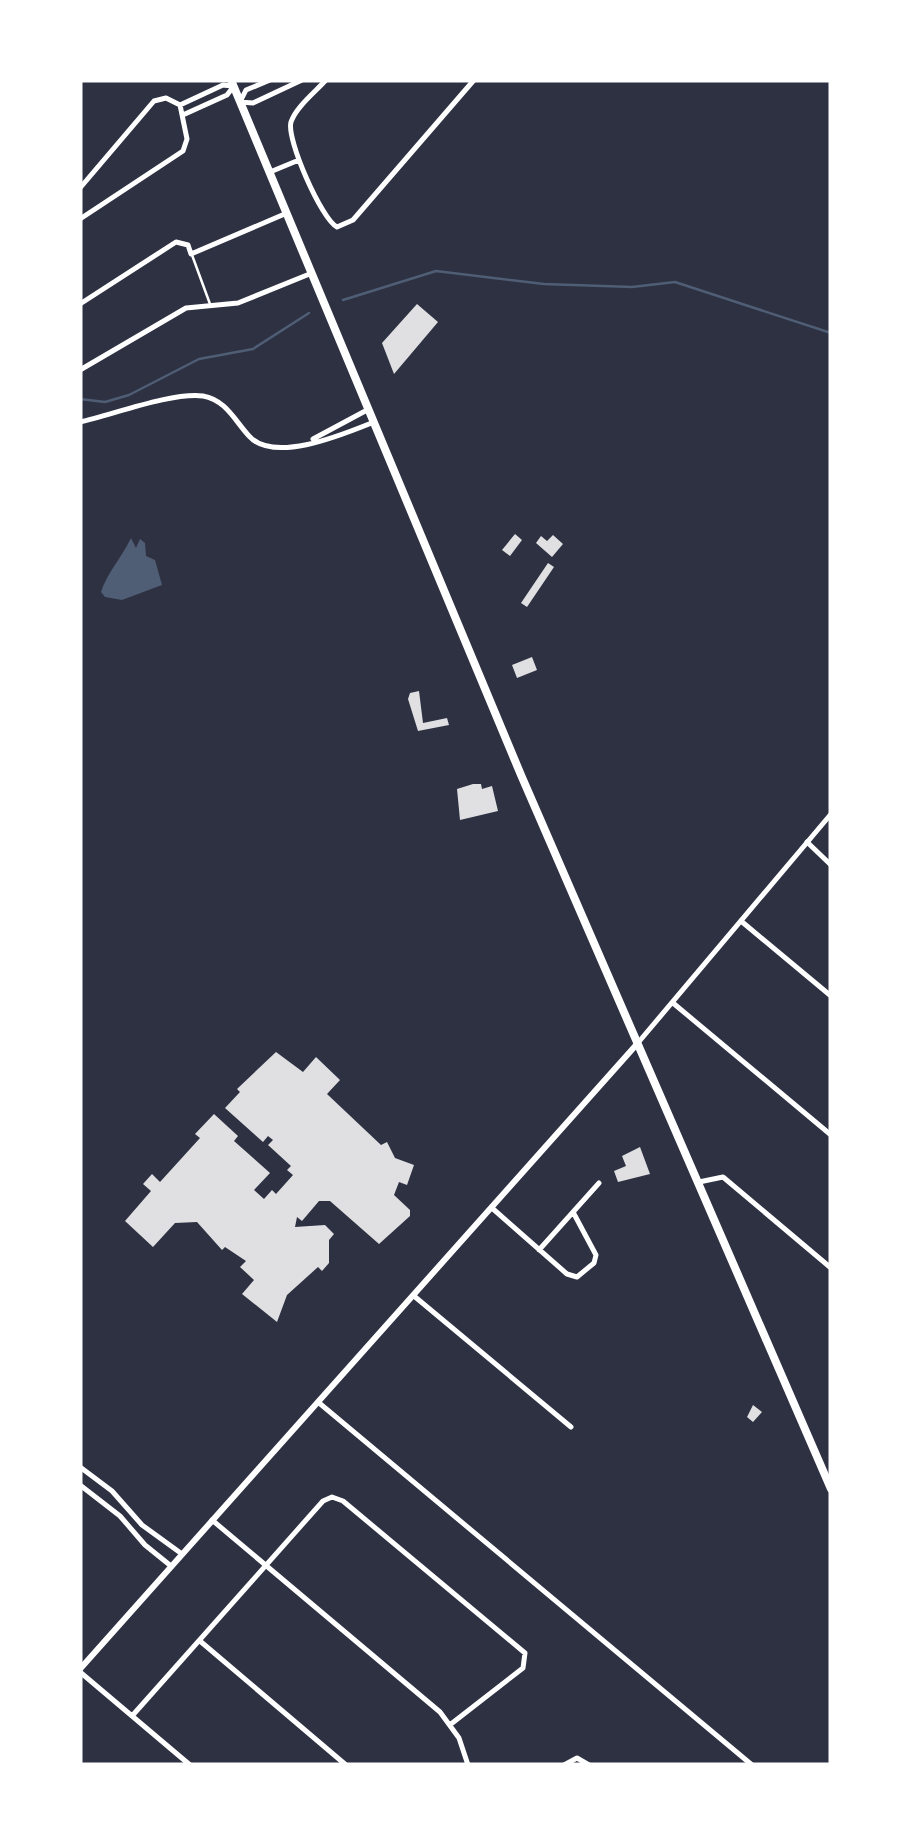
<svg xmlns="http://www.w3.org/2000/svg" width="911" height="1845" font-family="Lato,sans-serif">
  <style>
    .water { fill: #4f5d75 }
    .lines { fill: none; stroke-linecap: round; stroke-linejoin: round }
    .stream { stroke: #4f5d75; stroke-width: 2.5 }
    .building { fill: #e0e0e3 }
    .service { stroke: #fff; stroke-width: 2.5 }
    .minor { stroke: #fff; stroke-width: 5 }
    .tertiary { stroke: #fff; stroke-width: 5 }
    .secondary { stroke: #fff; stroke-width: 6 }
    .primary { stroke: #fff; stroke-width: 8 }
  </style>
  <rect width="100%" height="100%" fill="#2d3142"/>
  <path class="water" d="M 131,538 L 136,548 L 140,539 L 145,543 L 146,556 L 155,560 L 162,585 L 122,600 L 105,597 L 101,592 C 107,573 122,557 131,538 Z"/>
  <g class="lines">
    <path class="stream" d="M 343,300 L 436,271 L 544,284 L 632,287 L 675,282 L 831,333
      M 80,399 L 105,402 L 129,395 L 199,359 L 253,349 L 309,313"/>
  </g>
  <path class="building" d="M 417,304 L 438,322 L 394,374 L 382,343 Z
    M 515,534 L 522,540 L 510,556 L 502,550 Z
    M 553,535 L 563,544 L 552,557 L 536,543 L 541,536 L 547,541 Z
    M 548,563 L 554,567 L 527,607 L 521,603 Z
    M 532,657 L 537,670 L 517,678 L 512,665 Z
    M 419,691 L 423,723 L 447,718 L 449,725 L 418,731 L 408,699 L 410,693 Z
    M 473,784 L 481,784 L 482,789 L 492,786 L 498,811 L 460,820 L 457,789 Z
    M 276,1052 L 303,1072 L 316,1057 L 340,1080 L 327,1094 L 381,1145 L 387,1142 L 395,1158 L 414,1165 L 407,1185 L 399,1182 L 394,1195 L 410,1210 L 410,1216 L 379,1244 L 330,1201 L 319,1201 L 302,1221 L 297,1217 L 295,1227 L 325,1225 L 334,1234 L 329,1240 L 329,1263 L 322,1271 L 318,1267 L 287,1295 L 277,1322 L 242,1294 L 254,1280 L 240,1267 L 246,1261 L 225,1247 L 222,1250 L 197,1222 L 175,1223 L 153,1247 L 125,1221 L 151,1191 L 143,1184 L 152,1174 L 160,1182 L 200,1138 L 195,1134 L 214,1114 L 238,1136 L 234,1141 L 270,1173 L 254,1190 L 264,1199 L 272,1190 L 276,1194 L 293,1175 L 287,1170 L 291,1166 L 268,1145 L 273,1140 L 268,1136 L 263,1142 L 225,1108 L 240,1092 L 237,1089 Z
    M 640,1147 L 650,1174 L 618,1182 L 614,1171 L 626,1166 L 622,1156 Z
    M 753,1405 L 762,1412 L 753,1422 L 747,1417 Z"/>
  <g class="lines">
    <path class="service" d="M 192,255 L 210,304"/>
    <path class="minor" d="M 270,80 L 246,90 L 240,102 L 253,103 L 302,80
      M 326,80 C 315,92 296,107 291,122 C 286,139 322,220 337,227 L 353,220 L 474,80
      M 180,105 L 223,85 L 232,86
      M 185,114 L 227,95 L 234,86
      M 270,172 L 299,160
      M 80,188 L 154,101 L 166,98 L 180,105
      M 80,219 L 183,151 L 187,139 L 180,105
      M 80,304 L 176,242 L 188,245 L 191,254 L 287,213
      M 80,370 L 186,308 L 238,303 L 312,273
      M 80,422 C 112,415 172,392 203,396 C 226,400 235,421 249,436 C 274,464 344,434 374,422
      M 313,439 L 369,409
      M 807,842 L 831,865
      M 741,921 L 831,996
      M 673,1003 L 831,1135
      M 699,1182 L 723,1177 L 831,1268
      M 492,1208 L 567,1274 L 577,1277 L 594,1263 L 596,1255 L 573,1212
      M 539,1250 L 599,1183
      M 414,1296 L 571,1427
      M 318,1402 L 752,1765
      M 80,1467 L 112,1491 L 142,1525 L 182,1554
      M 80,1485 L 120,1516 L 145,1545 L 171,1566
      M 212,1520 L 440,1712 L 459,1738 L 468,1765
      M 200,1641 L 346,1765
      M 80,1672 L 190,1765
      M 132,1716 L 323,1501 L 332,1497 L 343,1501 L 525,1653 L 523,1668 L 451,1724
      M 564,1765 L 577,1758 L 589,1765"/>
    <path class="tertiary" d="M 637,1044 L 831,814"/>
    <path class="secondary" d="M 80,1669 L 637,1044"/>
    <path class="primary" d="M 231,80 L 521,775 L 831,1489"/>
  </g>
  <rect width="911" height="1845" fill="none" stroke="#ffffff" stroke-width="165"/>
</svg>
